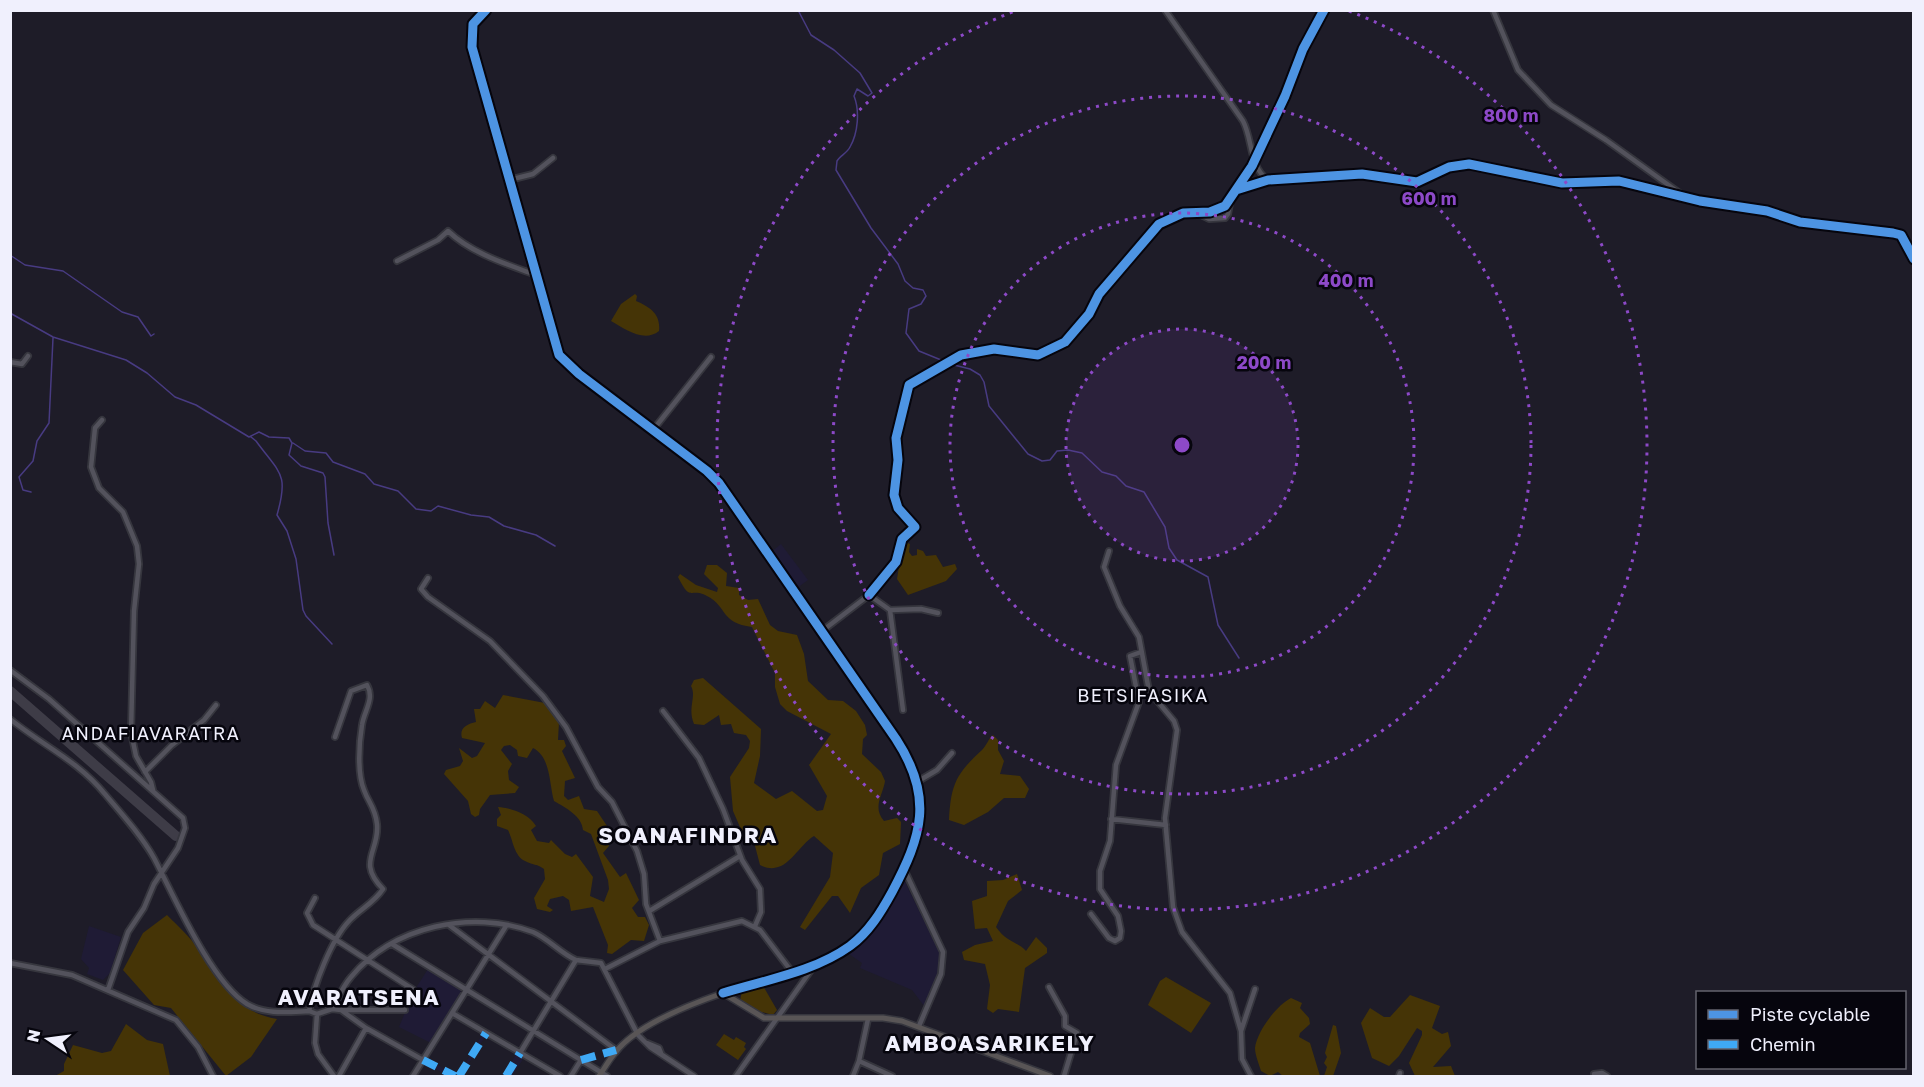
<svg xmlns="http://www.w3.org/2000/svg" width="1924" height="1087" font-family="'Golos Text',sans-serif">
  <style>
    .built { fill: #1f1b35; fill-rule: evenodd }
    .green { fill: #453406 }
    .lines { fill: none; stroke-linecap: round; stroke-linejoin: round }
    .stream { stroke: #483b82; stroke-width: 1.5 }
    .taxiway { stroke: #3e3c47; stroke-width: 10 }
    .minor-casing { stroke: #36363e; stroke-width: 8 }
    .major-casing { stroke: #36363e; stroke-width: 8 }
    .minor { stroke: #53525c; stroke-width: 4.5 }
    .major { stroke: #595556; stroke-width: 5 }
    .quiet { stroke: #3fa9f5; stroke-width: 8; stroke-dasharray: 15 8; stroke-linecap: butt }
    .cycleway-casing { stroke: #06050d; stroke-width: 13 }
    .cycleway { stroke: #4d94e3; stroke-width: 9 }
    .ring { fill: none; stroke: #8d49c8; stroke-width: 3; stroke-dasharray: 3 6 }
    .labels { text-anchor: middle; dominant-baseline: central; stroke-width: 5; stroke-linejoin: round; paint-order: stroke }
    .neighbourhood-label { font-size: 18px; letter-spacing: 1.5px; fill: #f0f0fd; stroke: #06050d }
    .district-label { font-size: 22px; font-weight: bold; letter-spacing: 1.5px; fill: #f0f0fd; stroke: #06050d }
    .centre { fill: #8d49c8; stroke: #06050d; stroke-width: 3 }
    .ring-label { font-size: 18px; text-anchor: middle; font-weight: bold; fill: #8d49c8; stroke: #06050d; stroke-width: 5; stroke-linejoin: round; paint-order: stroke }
  </style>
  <rect width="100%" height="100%" fill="#1e1c28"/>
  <path class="built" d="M 781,544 L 808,580 L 797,588 L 771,552 Z
    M 904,880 L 940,953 L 938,977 L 925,1007 L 912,990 L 860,968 L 862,963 L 849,954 L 886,911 Z
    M 89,926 L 121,937 L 110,973 L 103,980 L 87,974 L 89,968 L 81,959 Z
    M 428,969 L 460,988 L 461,994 L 464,996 L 455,1012 L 564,1076 L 556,1076 L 525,1056 L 512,1076 L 503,1076 L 515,1056 L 515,1052 L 486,1035 L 461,1076 L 449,1076 L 424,1063 L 422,1058 L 431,1043 L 399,1027 L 414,991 ZM 452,1014 L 483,1033 L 458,1076 L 426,1059 Z"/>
  <path class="green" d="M 635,294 L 637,296 L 636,301 C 650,307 661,314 659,331 C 644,343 625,329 611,321 L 621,304 Z
    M 903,541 L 910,544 L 909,552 L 912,556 L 917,555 L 917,549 L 923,551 L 926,556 L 936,555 L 943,567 L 955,564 L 957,569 L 946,581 L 908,595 L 897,579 Z
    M 707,565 L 717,565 L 727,573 L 726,586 L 739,588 L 739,595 L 748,600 L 758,599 L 770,625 L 778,631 L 797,635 L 804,654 L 808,681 L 828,700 L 843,701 L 856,711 L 865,725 L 867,735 L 863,739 L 862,754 L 881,772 L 885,781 C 883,795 872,807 884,821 L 897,818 L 901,822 L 900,844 L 883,853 L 879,875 L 861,888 L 850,913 L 838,896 L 832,896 L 805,930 L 800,927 L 830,877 L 833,853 L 814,836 C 796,847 786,878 760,865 L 754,842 L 743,834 L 733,811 L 730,777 L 749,748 L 750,741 L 746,735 L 734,733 L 731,724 L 721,725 L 719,715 L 704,725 L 694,724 C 687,707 697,697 691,686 L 694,680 L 703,678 L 761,729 L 760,756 L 754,783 L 776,799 L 792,791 L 817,811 L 823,810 L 827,796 L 809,765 L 831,734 L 787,711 L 780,704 L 775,687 L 775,673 L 752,627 C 720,623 728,607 707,596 C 690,587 691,603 678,577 L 680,574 L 696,585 L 717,592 L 718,588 L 704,574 Z
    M 503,695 L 545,703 L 559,722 L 558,740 L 564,740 L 566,746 L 562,751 L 575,778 L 565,781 L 564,796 L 568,800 L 579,796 L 584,809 L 597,811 L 607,826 L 609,846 L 603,853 L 620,877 L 626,873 L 639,900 L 632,908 L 638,917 L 645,917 L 649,925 L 644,941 L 631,940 L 612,954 L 607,953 L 608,945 L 593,907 L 571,911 L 569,900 L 563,896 L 550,899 L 547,906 L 553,910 L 550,912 L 537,909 L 534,898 L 545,879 L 544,869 C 538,864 532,865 525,861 C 514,856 513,840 508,830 L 497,826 L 497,819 L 501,815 L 498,807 C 511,808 529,814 536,826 L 531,830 L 537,841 L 549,843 L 551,840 L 565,854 L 572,857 L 576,854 L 593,877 L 590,896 L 604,902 L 609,889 L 608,880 L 591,834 L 583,830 C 582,816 566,808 554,801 C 549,784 551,757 533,748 L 527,758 L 518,756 L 517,750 L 510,745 L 504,746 L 501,750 L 512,764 L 508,771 L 509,780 L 519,787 L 515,793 L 490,795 L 480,809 L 479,815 L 475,817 L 471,814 L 468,801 L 444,774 L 446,770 L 460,766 L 463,761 L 459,748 L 472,758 L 477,756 L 485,743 L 462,738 C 459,728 467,724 476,722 L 474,709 L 480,709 L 485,701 L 495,708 Z
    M 993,735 L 998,740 L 998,750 L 1004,761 L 1000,774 L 1020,776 L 1029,789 L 1025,798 L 1004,798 L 988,812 L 964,825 L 949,820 C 951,784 956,774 982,750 C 987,745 988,739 993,735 Z
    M 1017,874 L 1022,890 L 1008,901 L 996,927 C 1007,943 1017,941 1026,951 L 1036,937 L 1047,948 L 1047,953 L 1025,968 L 1019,1012 L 998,1009 L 993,1013 L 987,1009 L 990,985 L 985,964 L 964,960 L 962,952 L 975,945 L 993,941 L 987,928 L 975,929 L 972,901 L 987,896 L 987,881 L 1003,880 Z
    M 167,915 C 178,926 190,937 199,950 C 224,982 233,1011 277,1019 L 251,1057 L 226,1076 L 171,1008 L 154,1005 L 123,970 L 143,933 Z
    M 1166,977 L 1211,1003 L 1191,1033 L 1148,1005 L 1160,981 Z
    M 762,984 L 777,1010 L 773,1015 L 754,1010 L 740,1001 L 742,990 Z
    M 1410,995 L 1440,1006 L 1432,1028 L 1442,1034 L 1448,1032 L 1451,1046 L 1433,1067 L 1451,1066 L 1455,1076 L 1415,1076 L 1409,1063 L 1422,1035 L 1422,1031 L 1417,1028 L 1399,1056 L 1389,1066 L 1372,1058 L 1361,1023 L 1370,1008 L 1384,1017 L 1390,1017 Z
    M 1291,998 L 1302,1003 L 1300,1008 L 1309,1018 L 1310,1024 L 1300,1033 L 1299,1037 L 1310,1043 L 1320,1076 L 1283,1076 L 1278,1072 L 1270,1076 L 1261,1071 C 1259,1064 1255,1055 1255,1048 C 1257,1031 1277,1005 1291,998 Z
    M 126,1024 L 147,1040 L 163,1044 L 170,1076 L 55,1076 L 64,1071 L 64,1064 L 73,1045 L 102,1053 L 111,1051 Z
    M 1333,1025 L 1336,1026 L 1341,1053 L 1333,1076 L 1324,1076 L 1327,1067 L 1324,1063 L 1327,1057 L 1325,1053 Z
    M 724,1034 L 734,1040 L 736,1037 L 746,1043 L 744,1047 L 746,1049 L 738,1060 L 716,1045 Z"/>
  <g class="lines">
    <path class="stream" d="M 798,10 L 811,35 L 834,50 L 860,73 L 872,93 L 868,96 L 857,89 L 854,96 C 860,111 858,133 850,147 C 847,153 840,156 837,161 L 836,170 L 871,228 L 898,264 L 905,281 L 913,288 L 923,290 L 926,296 L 921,304 L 909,309 L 906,333 L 919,351 L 946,362
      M 10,255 L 25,265 L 63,271 L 122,312 L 138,317 L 151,336 L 154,334
      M 10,313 L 53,337 L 126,360 L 147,373 L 175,397 L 196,405 L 249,437 L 259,432 L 269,437 L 289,438 L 292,443 L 289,455 L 301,466 L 323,473 L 325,477 L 328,523 L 334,555
      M 950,364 L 970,369 L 980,375 L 984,382 L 989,406 L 1028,454 L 1042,461 L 1050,460 L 1057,451 L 1068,450 L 1082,453 L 1102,472 L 1116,476 L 1126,486 L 1144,492 L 1165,527 L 1169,548 L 1177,560 L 1208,577 L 1218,625 L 1239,658
      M 251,437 L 256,441 C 280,474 289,473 277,515 L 287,531 L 296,559 L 303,610 L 306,616 L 332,644
      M 293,443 L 305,451 L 326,453 L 333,462 L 365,474 L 374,484 L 398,491 L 416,509 L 431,511 L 438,506 L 471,515 L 489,517 L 504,526 L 536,535 L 555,546
      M 31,492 L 23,490 L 19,477 L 33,461 L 37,441 L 49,423 L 53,338"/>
    <path class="taxiway" d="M 10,691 L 176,836"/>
    <defs>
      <path id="minor" d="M 486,10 L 473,24 L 472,47 L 559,355 L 579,374 L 707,471 L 719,483 L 896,739 C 934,797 922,836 892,892 C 881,912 869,932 850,946 C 814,972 765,980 723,993
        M 1165,10 L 1243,121 C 1253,140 1249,167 1268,180
        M 1493,10 L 1518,70 L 1551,105 L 1606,140 L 1681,194
        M 509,180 L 533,174 L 553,158
        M 1237,190 L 1268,180 L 1362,174 L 1417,182 L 1449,167 L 1469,164 L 1562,183 L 1619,181 L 1700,201 L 1767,211 L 1800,222 L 1893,233 L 1901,235 L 1914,259
        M 1199,214 L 1209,219 L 1225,218 L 1228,214 L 1231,198
        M 397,261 L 438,240 L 448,231 C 471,253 506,264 536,275
        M 10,362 L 22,364 L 28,356
        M 102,420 L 95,428 L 91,467 L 99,488 L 123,512 L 137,546 L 139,564 L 134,611 L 131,732 L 136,756 L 151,782 L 153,790
        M 653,430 L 711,357
        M 1109,551 L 1104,567 L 1120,606 L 1139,637 L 1149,691 L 1174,721 L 1177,730 L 1165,818 L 1173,907 L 1182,932 L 1230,993 L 1241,1031
        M 428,578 L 421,589 L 428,597 L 490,641 L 543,696 L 566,727 L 598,787 L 612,802 L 637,851 L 644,874 L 646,904 L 660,941
        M 869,595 L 896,562 L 902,539 L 915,527 L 898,508 L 894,495 L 898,460 L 896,438 L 909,385 L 961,355 L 994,349 L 1038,355 L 1065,342 L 1089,314 L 1099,294 L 1159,224 L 1183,213 L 1210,212 L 1225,206 L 1252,166 L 1285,96 L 1303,49 L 1324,10
        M 890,610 L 921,609 L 938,613
        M 822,631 L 869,595 L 890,610 L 903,710
        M 10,670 L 49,699 L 183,818 L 185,828 L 178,848 L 154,884 L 144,908 L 128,932 L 108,990
        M 663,711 L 699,758 L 723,809 L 742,860 L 760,889 L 761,912 L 755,926
        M 10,719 C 42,745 78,761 104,793 C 121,813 141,835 154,858 C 174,896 211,982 247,1004 C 266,1015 288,1012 309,1011 L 317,1014 L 315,1043 L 318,1054 L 334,1076
        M 145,772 L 172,745 L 204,720 L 216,705
        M 915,783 L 937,770 L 952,753
        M 1111,819 L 1166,825
        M 904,869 L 943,952 L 941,974 L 919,1026
        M 315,898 L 307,913 L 313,925 L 414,990
        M 651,910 L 740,856
        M 1091,914 L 1109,938 L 1115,941 L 1120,938 L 1121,931 L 1118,916 L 1100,889 L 1100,871 L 1110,841 L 1116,765 L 1139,702 L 1130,656 L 1141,652
        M 449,925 L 616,1050
        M 392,944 L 607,1076
        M 10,963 L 72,975 L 176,1020 L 198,1047 L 213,1076
        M 605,969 L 660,941 L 742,921 L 760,930 L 792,972
        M 1049,987 L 1065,1016 L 1065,1026 L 1077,1033 L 1064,1076
        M 332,1009 L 341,1010 L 366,1028 L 423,1060
        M 341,1010 L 405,1010
        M 309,1011 C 314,985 331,940 349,921 C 360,909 374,903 383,889 C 356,862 380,851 377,824 C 375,807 369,804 364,790 C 357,773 359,743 362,725 C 364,711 375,699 367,685 L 351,691 L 335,737
        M 452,1013 L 560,1076
        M 317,1014 L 332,1009 C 338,998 343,986 351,977 C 393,926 472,909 533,932 C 549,939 560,953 576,960
        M 647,1043 L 659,1048 L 661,1053
        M 520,1053 L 576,960 L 601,963 L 638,1035 L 650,1047 L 694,1076
        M 859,1061 L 892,1076
        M 1594,1074 L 1602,1073 L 1607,1076
        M 339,1076 L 366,1028
        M 413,1076 L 506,926
        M 571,1076 L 581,1060
        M 736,1076 L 814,966
        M 853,1076 L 859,1061 L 868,1019
        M 1251,1076 L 1242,1059 L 1241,1031 L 1255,989
        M 1399,1076 L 1400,1073"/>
      <path id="major" d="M 599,1076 C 604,1069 609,1060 615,1053 C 635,1026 691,1004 723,993 L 764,1018 L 883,1018 L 902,1021 L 1050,1076"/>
    </defs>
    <use href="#minor" class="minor-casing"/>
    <use href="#major" class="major-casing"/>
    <use href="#minor" class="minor"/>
    <use href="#major" class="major"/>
    <path class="quiet" d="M 423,1060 L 455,1076
      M 581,1060 L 616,1050
      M 459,1076 L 486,1033
      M 506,1076 L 520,1053"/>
    <defs>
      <path id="cycleway" d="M 486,10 L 473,24 L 472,47 L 559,355 L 579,374 L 707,471 L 719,483 L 896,739 C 934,797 922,836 892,892 C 881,912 869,932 850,946 C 814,972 765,980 723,993
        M 1236,190 L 1268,180 L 1362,174 L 1417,182 L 1449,167 L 1469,164 L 1562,183 L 1619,181 L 1700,201 L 1767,211 L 1800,222 L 1893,233 L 1901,235 L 1914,259
        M 869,595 L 896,562 L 902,539 L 915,527 L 898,508 L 894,495 L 898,460 L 896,438 L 909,385 L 961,355 L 994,349 L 1038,355 L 1065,342 L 1089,314 L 1099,294 L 1159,224 L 1183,213 L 1210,212 L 1225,206 L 1252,166 L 1285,96 L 1303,49 L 1324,10"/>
    </defs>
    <use href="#cycleway" class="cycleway-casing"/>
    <use href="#cycleway" class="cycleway"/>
  </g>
  <circle cx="1182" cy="445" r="116" fill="#8d49c8" fill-opacity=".12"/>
  <g class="ring">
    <circle cx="1182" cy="445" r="116"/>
    <circle cx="1182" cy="445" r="232"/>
    <circle cx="1182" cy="445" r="349"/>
    <path d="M1349 11A465 465 0 1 1 1015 11"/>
  </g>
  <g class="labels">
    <g class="neighbourhood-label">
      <text x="1143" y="695">BETSIFASIKA</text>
      <text x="151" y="733">ANDAFIAVARATRA</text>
    </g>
    <g class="district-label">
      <text x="688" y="834">SOANAFINDRA</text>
      <text x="359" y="996">AVARATSENA</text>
      <text x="990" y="1042">AMBOASARIKELY</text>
    </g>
  </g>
  <circle cx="1182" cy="445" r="9" class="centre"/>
  <g class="ring-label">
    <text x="1511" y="122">800 m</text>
    <text x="1429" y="205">600 m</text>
    <text x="1346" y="287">400 m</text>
    <text x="1264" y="369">200 m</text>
  </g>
  <rect width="1924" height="1087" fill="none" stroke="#f0f0fd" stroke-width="24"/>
  <rect x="1696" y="991" width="210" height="78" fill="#06050d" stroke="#64636d" stroke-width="1.5"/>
  <rect x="1708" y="1010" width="30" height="9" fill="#4d94e3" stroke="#64636d" stroke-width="1.5"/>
  <text x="1750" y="1021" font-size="18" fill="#f0f0fd">Piste cyclable</text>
  <rect x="1708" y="1040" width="30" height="9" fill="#3fa9f5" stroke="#64636d" stroke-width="1.5"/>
  <text x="1750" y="1051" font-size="18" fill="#f0f0fd">Chemin</text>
  <g transform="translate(48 1039) rotate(283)" stroke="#06050d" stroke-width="4.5" paint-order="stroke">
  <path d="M0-4.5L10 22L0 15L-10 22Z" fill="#f0f0fd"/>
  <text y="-9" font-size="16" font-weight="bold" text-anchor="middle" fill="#f0f0fd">N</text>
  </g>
</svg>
